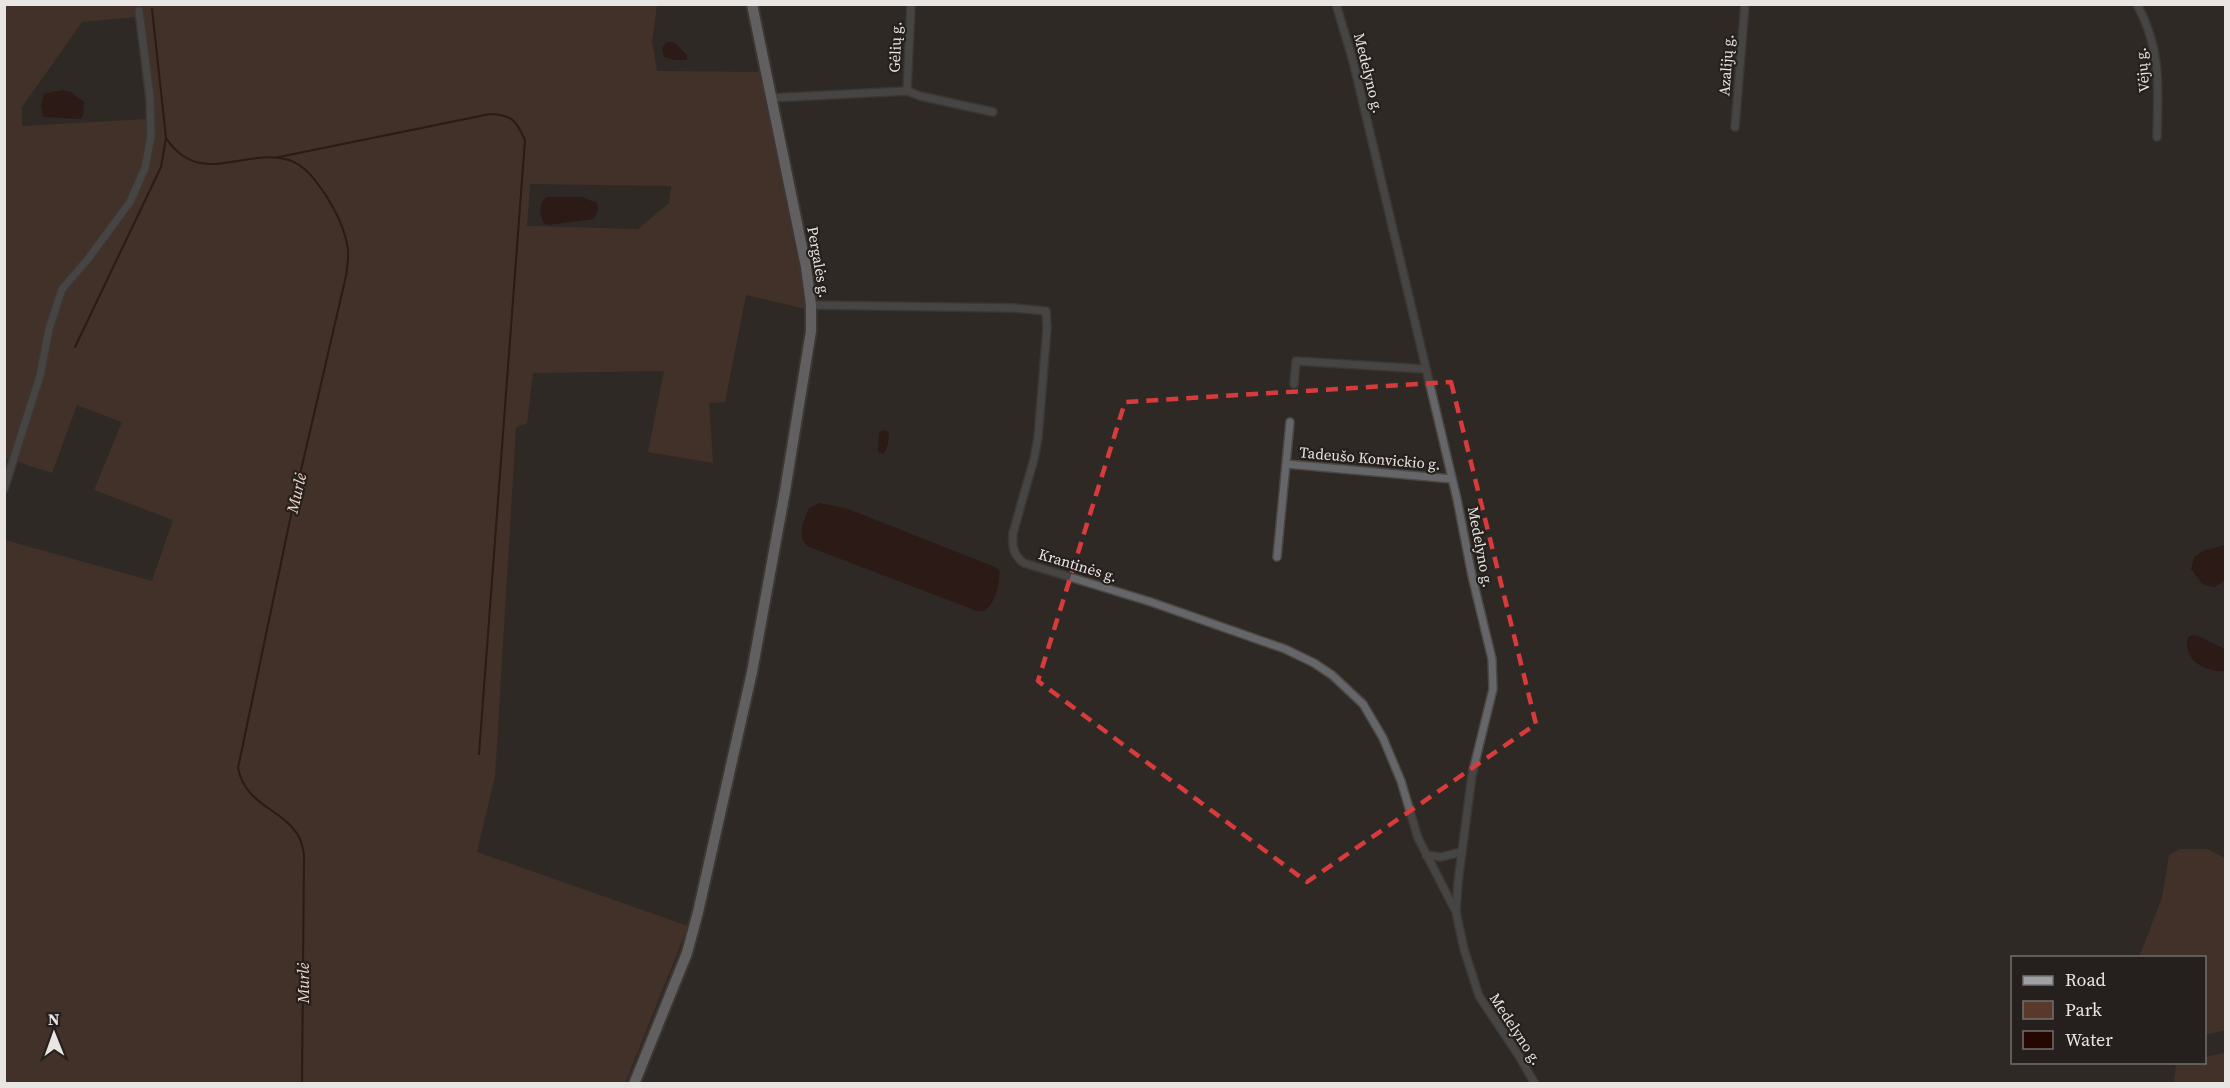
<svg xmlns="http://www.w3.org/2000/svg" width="2230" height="1088" font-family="'Source Serif 4',serif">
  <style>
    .green { fill: #593a2a; fill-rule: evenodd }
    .water { fill: #260700 }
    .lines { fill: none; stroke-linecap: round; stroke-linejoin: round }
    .stream { stroke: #260700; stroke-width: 2 }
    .minor-casing { stroke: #4d4744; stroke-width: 10 }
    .primary-casing { stroke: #4d4744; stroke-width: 14 }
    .minor { stroke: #656669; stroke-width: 7 }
    .primary { stroke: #9fa0a6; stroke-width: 10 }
    .marked { fill: none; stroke: #d83b3b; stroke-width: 4.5; stroke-dasharray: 12 8; stroke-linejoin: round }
    .labels { text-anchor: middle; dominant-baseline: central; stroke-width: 4.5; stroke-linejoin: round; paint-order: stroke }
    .street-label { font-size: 15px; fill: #e9e5e3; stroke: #25201d }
    .water-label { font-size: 16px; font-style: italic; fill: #fad9ca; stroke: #25201d }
  </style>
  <rect width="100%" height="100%" fill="#2f2926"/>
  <path class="green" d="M 4,5 L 657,5 L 652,41 L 657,71 L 760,72 L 802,272 L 806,309 L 746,295 L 725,402 L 709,403 L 713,463 L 648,452 L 664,371 L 533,373 L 527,423 L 516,427 L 495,776 L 477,852 L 688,926 L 625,1083 L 5,1083 L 5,540 L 152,581 L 173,520 L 94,490 L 122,422 L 77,405 L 52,473 L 9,459 L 5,460 ZM 136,17 L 147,119 L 22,126 L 22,107 L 82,22 ZM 530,184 L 671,186 L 671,187 L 669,203 L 638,229 L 527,226 Z
    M 2180,849 L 2207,849 L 2225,858 L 2225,1030 L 2205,1035 L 2204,958 L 2139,957 L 2162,898 L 2169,855 Z
    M 2225,1053 L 2225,1083 L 2174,1083 L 2176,1065 L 2179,1063 L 2204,1062 L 2205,1057 Z"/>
  <path class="water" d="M 666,42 L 674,42 L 687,55 L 687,60 L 675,60 L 664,57 L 662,48 Z
    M 62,90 L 71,92 L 84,102 L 83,116 L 79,119 L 43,117 L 41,105 L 44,94 Z
    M 547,197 L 582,197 L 597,203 L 598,210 L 594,219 L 548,225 L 544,223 C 539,215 538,203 547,197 Z
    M 883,430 L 888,431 C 890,437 888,449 883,454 L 878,452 L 879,433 Z
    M 820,503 L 848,509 L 995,567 L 999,570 C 1001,582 995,605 984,611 L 977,611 L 809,547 C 795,536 804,521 809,508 Z
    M 2225,545 L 2225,580 L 2215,587 L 2203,585 L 2191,569 L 2194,557 L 2203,551 Z
    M 2192,635 L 2198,636 L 2225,649 L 2225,671 C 2206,673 2182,660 2188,637 Z"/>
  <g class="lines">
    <path class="stream" d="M 152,9 L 166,138 C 200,189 244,147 289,160 C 305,165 316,181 325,194 C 334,208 344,228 347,244 C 350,254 347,267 346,276 L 295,496 L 238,768 C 246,807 283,808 299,837 C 302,842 303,849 304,855 L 302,1084
      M 274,158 L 490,114 C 512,115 516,120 525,140 L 479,754
      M 75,347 L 161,167 L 166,138"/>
    <defs>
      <path id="minor" d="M 1336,4 L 1353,61 L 1457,499 L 1472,576 L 1492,659 L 1493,689 L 1472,775 L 1458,882 L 1456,912 L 1464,949 L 1479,996 L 1519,1056 L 1535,1084
        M 2137,4 C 2162,52 2158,85 2157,137
        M 907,91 L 911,4
        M 770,98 L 907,91 L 920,96 L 993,112
        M 1735,127 L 1745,4
        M 811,305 L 1014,308 L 1046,311 L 1047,328 L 1038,438 L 1034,459 L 1013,533 C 1012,546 1013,555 1024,563 L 1151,602 L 1285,649 L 1314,663 L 1332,675 L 1363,704 L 1383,738 L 1401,781 L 1418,838 L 1456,912
        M 1294,384 L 1296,361 L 1425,369
        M 1290,422 L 1286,464 L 1452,479
        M 4,489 L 40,376 L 49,329 L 62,289 L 88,259 L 130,202 L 145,168 L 151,136 L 150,97 L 139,11
        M 1277,557 L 1286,464
        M 1426,855 L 1441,857 L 1461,852"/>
      <path id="primary" d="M 634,1084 L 687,953 L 698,912 L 752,672 L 785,491 L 811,331 L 811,305 L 806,267 L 752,4"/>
    </defs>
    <use href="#minor" class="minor-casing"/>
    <use href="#primary" class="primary-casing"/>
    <use href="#minor" class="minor"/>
    <use href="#primary" class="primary"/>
  </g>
  <path d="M0 0H2230V1088H0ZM 1451,382 L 1536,724 L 1307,882 L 1038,681 L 1125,402 Z" fill="#2f2926" fill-opacity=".55" fill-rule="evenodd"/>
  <path class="marked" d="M 1451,382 L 1536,724 L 1307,882 L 1038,681 L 1125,402 Z"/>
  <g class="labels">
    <g class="street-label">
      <text transform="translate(895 47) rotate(-88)">Gėlių g.</text>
      <text transform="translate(1726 65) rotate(-86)">Azalijų g.</text>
      <text transform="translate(2142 70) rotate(-95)">Vėjų g.</text>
      <text transform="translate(1369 73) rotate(76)">Medelyno g.</text>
      <text transform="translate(819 262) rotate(80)">Pergalės g.</text>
      <text transform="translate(1370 458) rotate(5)">Tadeušo Konvickio g.</text>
      <text transform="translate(1481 547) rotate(79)">Medelyno g.</text>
      <text transform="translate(1078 565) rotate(17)">Krantinės g.</text>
      <text transform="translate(1516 1029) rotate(57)">Medelyno g.</text>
    </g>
    <g class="water-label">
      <text transform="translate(296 493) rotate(-77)">Murlė</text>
      <text transform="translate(303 983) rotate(-90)">Murlė</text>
    </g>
  </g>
  <rect width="2230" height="1088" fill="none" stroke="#e9e5e3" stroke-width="12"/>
  <rect x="2011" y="956" width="195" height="108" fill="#25201d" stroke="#736f6c" stroke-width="1.5"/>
  <rect x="2023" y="976" width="30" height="9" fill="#9fa0a6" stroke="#736f6c" stroke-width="1.5"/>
  <text x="2065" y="986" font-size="18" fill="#e9e5e3">Road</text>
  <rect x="2023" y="1001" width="30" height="18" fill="#593a2a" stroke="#736f6c" stroke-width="1.5"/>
  <text x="2065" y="1016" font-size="18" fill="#e9e5e3">Park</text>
  <rect x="2023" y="1031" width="30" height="18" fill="#260700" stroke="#736f6c" stroke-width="1.5"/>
  <text x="2065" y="1046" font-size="18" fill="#e9e5e3">Water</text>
  <g transform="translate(54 1034) rotate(359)" stroke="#25201d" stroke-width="4.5" paint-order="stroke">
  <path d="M0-4.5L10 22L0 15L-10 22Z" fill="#e9e5e3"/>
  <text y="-9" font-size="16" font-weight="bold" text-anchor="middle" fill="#e9e5e3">N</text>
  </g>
</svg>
